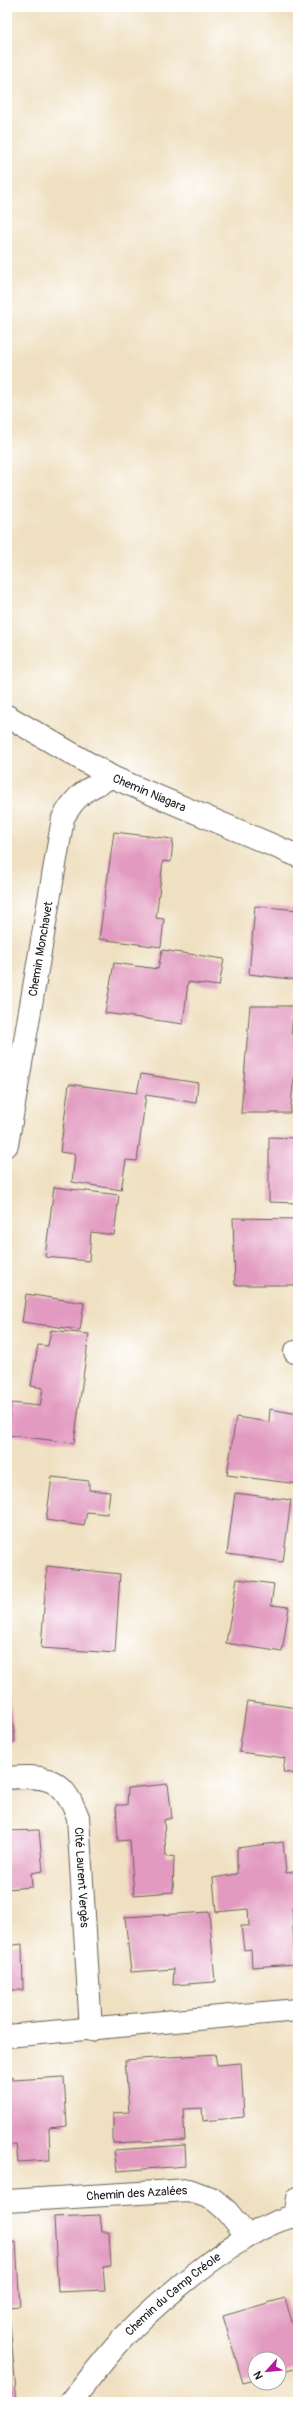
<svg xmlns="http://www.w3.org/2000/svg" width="305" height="2409" font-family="Pangolin,sans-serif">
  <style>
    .building { fill: #e29ac0 }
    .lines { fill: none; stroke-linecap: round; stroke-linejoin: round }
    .minor-casing { stroke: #666156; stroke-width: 24 }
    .tertiary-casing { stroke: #666156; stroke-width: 24 }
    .minor { stroke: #fff; stroke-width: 22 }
    .tertiary { stroke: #fff; stroke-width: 22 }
    .labels { text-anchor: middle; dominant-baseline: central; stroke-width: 3; stroke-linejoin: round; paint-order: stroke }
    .street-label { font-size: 12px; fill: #1c1c1c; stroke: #fff }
  </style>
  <rect width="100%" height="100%" fill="#fff"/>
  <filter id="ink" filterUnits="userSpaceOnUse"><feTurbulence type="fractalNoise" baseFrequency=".025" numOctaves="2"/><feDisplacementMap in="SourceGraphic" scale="8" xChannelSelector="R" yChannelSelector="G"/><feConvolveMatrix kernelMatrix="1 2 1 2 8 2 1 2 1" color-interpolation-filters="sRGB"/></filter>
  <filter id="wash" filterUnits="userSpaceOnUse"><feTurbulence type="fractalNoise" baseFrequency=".012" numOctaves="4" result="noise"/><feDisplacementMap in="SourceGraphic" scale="16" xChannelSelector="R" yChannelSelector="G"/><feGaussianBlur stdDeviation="0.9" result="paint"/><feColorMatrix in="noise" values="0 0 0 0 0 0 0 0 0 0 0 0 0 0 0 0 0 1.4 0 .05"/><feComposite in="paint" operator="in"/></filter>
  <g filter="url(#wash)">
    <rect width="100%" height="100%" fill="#efe0c1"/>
    <g id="blocks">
      <path class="building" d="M 114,832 L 173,839 L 171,862 L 163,861 L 156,918 L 164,919 L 161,947 L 99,939 Z
        M 255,906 L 298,910 L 298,980 L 249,974 Z
        M 162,950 L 224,959 L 219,986 L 188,982 L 183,1024 L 105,1013 L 114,963 L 158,969 Z
        M 250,1006 L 294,1006 L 291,1034 L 298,1035 L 298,1041 L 290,1113 L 241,1113 Z
        M 141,1074 L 198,1083 L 196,1103 L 146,1095 L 137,1161 L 126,1160 L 121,1190 L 72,1182 L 75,1154 L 60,1152 L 69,1084 L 137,1093 Z
        M 269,1137 L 298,1138 L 298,1203 L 269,1202 Z
        M 54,1187 L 119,1195 L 114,1235 L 91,1232 L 89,1261 L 45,1257 Z
        M 233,1218 L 298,1219 L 298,1285 L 235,1285 Z
        M 26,1294 L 84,1303 L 80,1330 L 22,1322 Z
        M 51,1330 L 89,1334 L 74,1443 L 8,1435 L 11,1403 L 40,1406 L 43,1388 L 31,1386 L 38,1345 L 48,1346 Z
        M 270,1409 L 298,1414 L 298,1484 L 227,1475 L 236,1417 L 269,1422 Z
        M 52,1477 L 89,1481 L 89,1490 L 110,1492 L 107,1514 L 87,1512 L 84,1526 L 46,1520 Z
        M 235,1493 L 291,1500 L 283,1562 L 227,1554 Z
        M 47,1566 L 120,1574 L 115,1653 L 41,1648 Z
        M 237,1579 L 274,1584 L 271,1605 L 289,1607 L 282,1652 L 226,1643 Z
        M 10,1700 L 15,1742 L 7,1743 L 7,1701 Z
        M 247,1701 L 298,1708 L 298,1774 L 283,1772 L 285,1758 L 239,1752 Z
        M 168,1784 L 172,1818 L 164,1820 L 166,1857 L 174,1856 L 173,1892 L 134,1895 L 130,1840 L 118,1841 L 116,1805 L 127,1805 L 128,1788 Z
        M 39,1830 L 43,1871 L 31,1873 L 32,1887 L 7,1889 L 7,1831 Z
        M 283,1842 L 286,1873 L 298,1871 L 298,1907 L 292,1907 L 295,1964 L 252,1967 L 251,1949 L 244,1950 L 241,1926 L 249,1926 L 248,1909 L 216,1912 L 213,1878 L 237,1874 L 237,1848 Z
        M 209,1912 L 215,1982 L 173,1985 L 174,1969 L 131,1972 L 125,1917 Z
        M 22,1944 L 23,1990 L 7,1990 L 7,1946 Z
        M 215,2054 L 217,2065 L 241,2063 L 244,2117 L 203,2121 L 202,2108 L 183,2109 L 185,2140 L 113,2143 L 113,2113 L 129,2112 L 125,2060 Z
        M 12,2077 L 12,2080 L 64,2077 L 67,2126 L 49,2128 L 50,2160 L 18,2162 L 16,2144 L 7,2145 L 7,2078 Z
        M 185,2145 L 186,2166 L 117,2171 L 114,2150 Z
        M 100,2215 L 102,2232 L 109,2232 L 111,2266 L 103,2267 L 105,2290 L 58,2292 L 54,2217 Z
        M 16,2242 L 20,2306 L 7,2307 L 7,2243 Z
        M 285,2298 L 298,2342 L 298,2368 L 279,2373 L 279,2359 L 255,2359 L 255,2380 L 243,2383 L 223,2316 Z
        M 7,2323 L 10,2323 L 17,2402 L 7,2402 Z"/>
    </g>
  </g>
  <g filter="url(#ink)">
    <use href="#blocks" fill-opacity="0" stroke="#666156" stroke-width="1"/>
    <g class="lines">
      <defs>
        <g id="minor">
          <path id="s1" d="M 7,716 L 112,777 L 298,856"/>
          <path id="s2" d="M 7,1145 L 63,818 C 77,793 87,789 112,777"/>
          <path d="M 295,1352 L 298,1352"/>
          <path id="s3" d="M 7,1778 C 47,1775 62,1777 78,1817 L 91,2030"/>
          <path d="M 7,2036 L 298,2010"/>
          <path id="s4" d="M 7,2201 L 189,2190 L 213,2199 L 227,2211 L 248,2237"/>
          <path d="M 295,2217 L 298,2198"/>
        </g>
        <g id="tertiary">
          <path id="s5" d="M 71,2402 C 89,2379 107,2355 127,2334 C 159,2300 253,2220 298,2216"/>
        </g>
      </defs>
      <use href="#minor" class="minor-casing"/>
      <use href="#tertiary" class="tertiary-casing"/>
      <use href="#minor" class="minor"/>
      <use href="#tertiary" class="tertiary"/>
    </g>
  </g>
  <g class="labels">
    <g class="street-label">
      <text stroke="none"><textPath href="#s1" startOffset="162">Chemin Niagara</textPath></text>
      <text stroke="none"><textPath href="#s2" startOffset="199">Chemin Monchavet</textPath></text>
      <text stroke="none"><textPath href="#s3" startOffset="151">Cité Laurent Vergès</textPath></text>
      <text stroke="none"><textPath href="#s4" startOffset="130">Chemin des Azalées</textPath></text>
      <text stroke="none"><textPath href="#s5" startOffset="149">Chemin du Camp Créole</textPath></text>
    </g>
  </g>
  <rect width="305" height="2409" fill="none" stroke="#fff" stroke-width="24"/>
  <g transform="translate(267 2371) rotate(243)"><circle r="19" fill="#ffffff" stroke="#a4a4a4"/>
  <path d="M0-3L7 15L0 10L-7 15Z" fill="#b5179e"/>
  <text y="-6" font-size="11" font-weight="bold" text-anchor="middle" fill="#1c1c1c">N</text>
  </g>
</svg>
